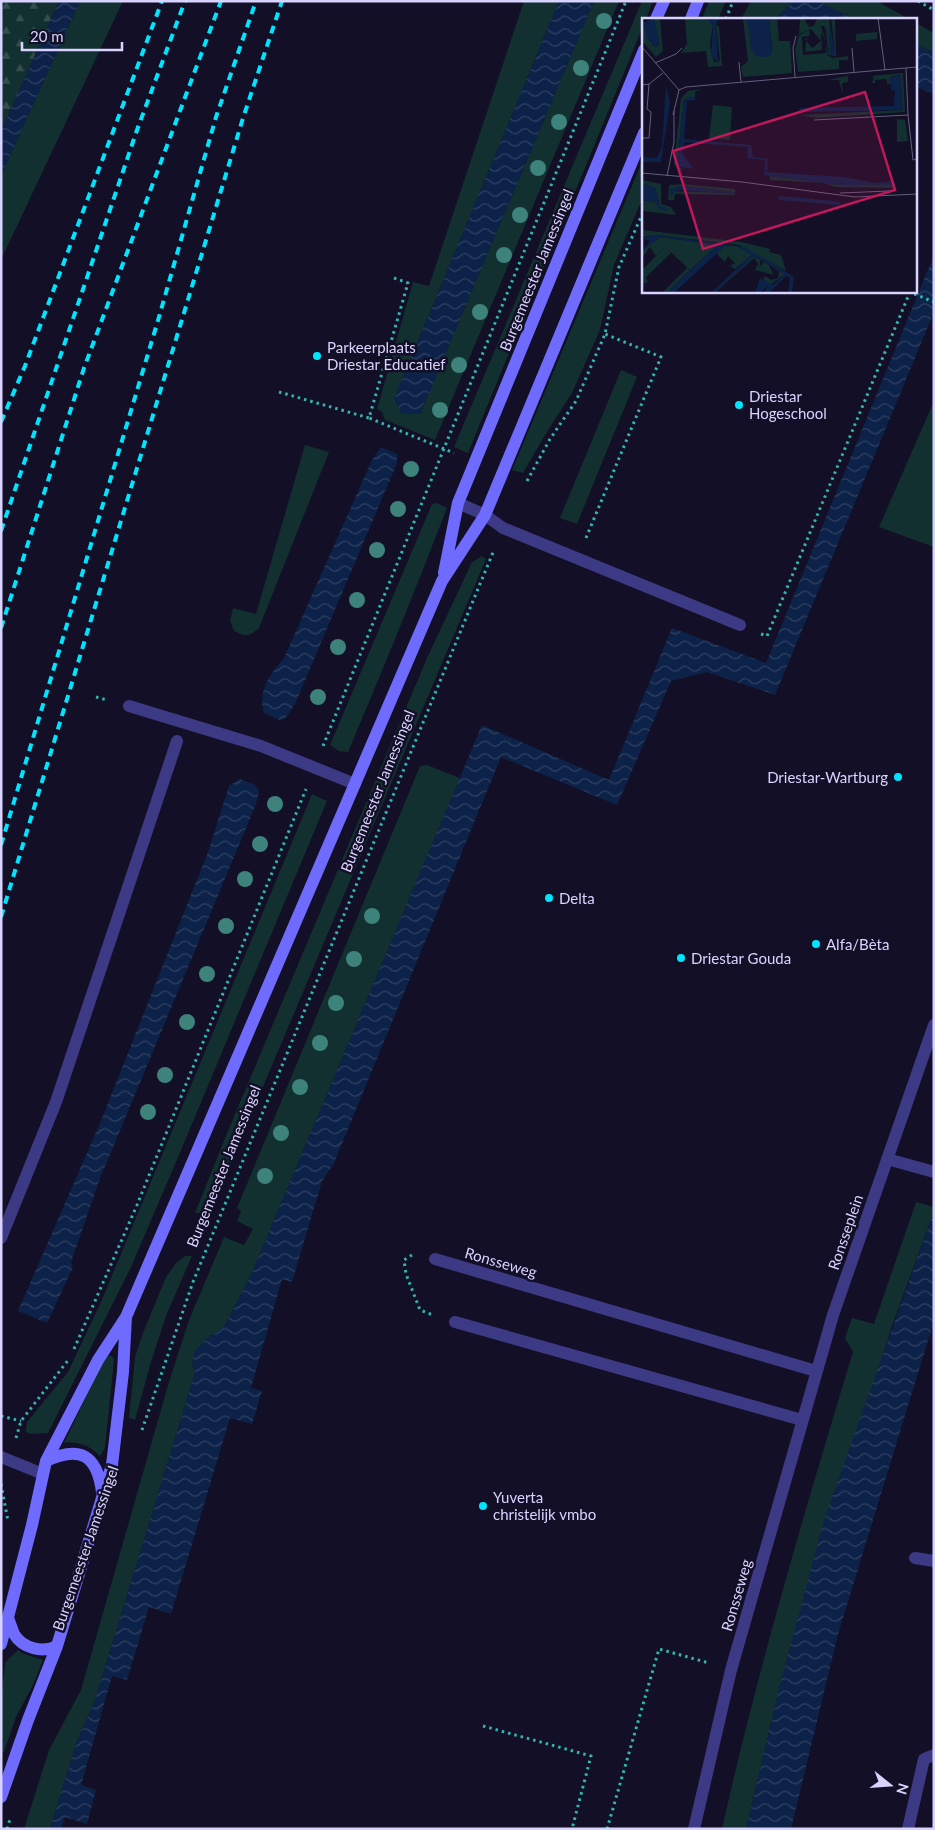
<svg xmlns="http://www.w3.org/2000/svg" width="935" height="1830" font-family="Lato,sans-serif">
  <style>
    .grass { fill: #12302f }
    .forest { fill: url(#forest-firs) }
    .water { fill: url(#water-waves) }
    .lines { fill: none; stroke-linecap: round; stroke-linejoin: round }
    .path { stroke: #2fb8b0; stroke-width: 3; stroke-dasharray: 2.5 4; stroke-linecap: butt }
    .service { stroke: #3d3a85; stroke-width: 12 }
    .pedestrian { stroke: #3d3a85; stroke-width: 12 }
    .minor { stroke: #3d3a85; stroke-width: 12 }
    .secondary { stroke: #6f6bff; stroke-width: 12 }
    .rail { stroke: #00e5ff; stroke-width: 4; stroke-dasharray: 8 6; stroke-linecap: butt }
    .tree { fill: #3d827b }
    .poi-dot { fill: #00e5ff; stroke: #130f26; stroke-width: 2 }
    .labels { text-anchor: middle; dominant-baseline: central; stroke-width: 5; stroke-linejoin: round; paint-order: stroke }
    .street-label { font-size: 15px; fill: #d9d4ff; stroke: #130f26 }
    .poi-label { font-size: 15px; fill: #d9d4ff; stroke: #130f26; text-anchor: start }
    .inset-road { fill: none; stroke: #625e7d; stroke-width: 1 }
    .view { fill: #c2185b; fill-opacity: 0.15; stroke: #c2185b; stroke-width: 2.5 }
    .inset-edge { fill: none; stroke: #d9d4ff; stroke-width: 2.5 }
  </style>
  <defs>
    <pattern id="forest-firs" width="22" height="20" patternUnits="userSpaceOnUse" patternTransform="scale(1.25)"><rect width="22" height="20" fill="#12302f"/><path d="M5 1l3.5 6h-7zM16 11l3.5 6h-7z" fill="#344d4e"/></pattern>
    <pattern id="water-waves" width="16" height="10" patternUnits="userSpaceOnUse" patternTransform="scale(1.25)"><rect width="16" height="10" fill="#0c2248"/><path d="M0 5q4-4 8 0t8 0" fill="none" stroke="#2f4163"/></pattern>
  </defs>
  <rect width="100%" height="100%" fill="#130f26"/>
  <path class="grass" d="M 80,1 L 123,1 L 1,260 L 1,175 Z
    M 524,1 L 559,1 L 394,399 L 402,414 L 420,414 L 594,1 L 619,1 L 435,440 L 385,420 L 382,412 L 377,409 L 413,282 L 429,286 Z
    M 642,1 L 653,1 L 646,19 L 644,19 L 644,24 L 468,453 L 454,447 Z
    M 709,1 L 726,1 L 718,19 L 702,19 Z
    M 751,1 L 794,1 L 775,19 L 741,19 Z
    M 815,1 L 877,1 L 909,19 L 855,19 Z
    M 916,23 L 934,33 L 934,52 L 916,45 Z
    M 644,157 L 644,195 L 614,265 L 600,330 L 572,393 L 545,435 L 523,473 L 512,470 Z
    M 621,370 L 637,377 L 577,524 L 560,518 Z
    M 934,401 L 934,547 L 879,527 Z
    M 305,445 L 329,452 L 259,628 C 248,637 246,637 234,631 L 230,621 L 233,608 L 256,614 Z
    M 437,503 L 447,508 C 415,591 382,672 348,752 L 339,751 L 330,745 L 432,504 Z
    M 482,556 L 486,559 L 216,1198 L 205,1210 L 202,1208 L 200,1213 L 195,1213 L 230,1126 L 427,658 L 472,562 Z
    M 427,765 L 460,778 L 251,1275 L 224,1327 L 204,1341 L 192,1362 L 195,1373 L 95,1700 L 77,1741 L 50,1829 L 24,1829 L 49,1750 L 81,1690 L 168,1385 L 189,1320 L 224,1237 L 244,1245 L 253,1229 L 237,1221 L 241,1211 L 237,1208 L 420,766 Z
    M 312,794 L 327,801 L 179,1155 L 131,1267 L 48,1433 L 31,1434 L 26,1432 L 27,1422 L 68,1372 L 101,1302 Z
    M 916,1202 L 934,1207 L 934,1211 L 891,1329 L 780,1685 L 746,1829 L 722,1829 C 758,1668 805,1510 853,1352 L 845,1338 L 852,1318 L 874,1324 Z
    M 185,1256 L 192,1256 L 166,1316 L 151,1362 L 135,1420 L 129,1418 L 135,1357 L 143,1333 L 166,1277 L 176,1263 Z
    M 108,1356 L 112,1356 L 114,1360 L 105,1448 L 100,1456 C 90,1446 79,1441 64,1443 L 103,1362 Z
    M 18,1650 L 22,1653 L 43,1660 L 33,1685 L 16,1717 L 4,1752 L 1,1752 L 1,1703 L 5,1662 Z"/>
  <path class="forest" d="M 1,1 L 59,1 L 1,131 Z"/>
  <path class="water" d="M 59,1 L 80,1 L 1,175 L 1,131 Z
    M 559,1 L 594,1 L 420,414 L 402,414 L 394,399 Z
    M 794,1 L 815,1 L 855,19 L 775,19 Z
    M 916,45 L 934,52 L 934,94 L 916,87 Z
    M 934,255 L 934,312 L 775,695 L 707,672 L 671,681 L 617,805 L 501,757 L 334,1163 L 322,1181 L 292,1282 L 282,1279 L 251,1388 L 262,1391 L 252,1424 L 230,1418 L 171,1614 L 149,1607 L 127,1680 L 112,1676 L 81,1785 L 96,1790 L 87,1824 L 65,1817 L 61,1829 L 50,1829 L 77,1741 L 95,1700 L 195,1373 L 192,1362 L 195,1350 L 204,1341 L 224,1327 L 251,1275 L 482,725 L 609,780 L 672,628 L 766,663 Z
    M 381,447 L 397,454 L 397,463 L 295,704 L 285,719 L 280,720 L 264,713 C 257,692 270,673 284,658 L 372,460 Z
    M 240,779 L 255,785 L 259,791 L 256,804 L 99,1181 L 71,1262 L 73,1267 L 47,1323 L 18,1311 L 100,1123 L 208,852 L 229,786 Z
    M 934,1211 L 934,1321 L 838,1634 L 791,1829 L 746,1829 L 780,1685 L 824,1520 Z"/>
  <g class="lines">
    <path class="path" d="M 918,1 L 934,10
      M 726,19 L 733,1
      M 394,278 L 408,283 L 369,418 L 454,453
      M 279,392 L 369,418
      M 527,481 L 550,439 L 576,401 L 605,334 L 619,267 L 644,210
      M 586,538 L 661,357 L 605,334
      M 761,634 L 767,636 L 910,292 L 934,302
      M 96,697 L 107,700
      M 323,746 L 626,1
      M 412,1255 L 404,1260 L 406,1274 L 420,1310 L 433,1315
      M 74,1349 L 137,1205 L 306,789
      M 1,1416 L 21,1421
      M 142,1430 L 193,1282 L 494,550
      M 16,1438 L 21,1421 L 69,1359
      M 1,1484 L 8,1521
      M 483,1726 L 591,1756 L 572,1829
      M 7,1829 L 10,1819
      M 607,1829 L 659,1649 L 709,1663"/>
    <path class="service" d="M 503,528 L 740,625
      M 129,706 L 261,746 L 355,784
      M 1,1238 L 56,1102 L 177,741
      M 435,1259 L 816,1371
      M 833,1315 L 934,1025
      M 455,1322 L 802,1420
      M 1,1457 L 43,1474
      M 915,1558 L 934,1561
      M 908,1829 L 924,1759 L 934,1755"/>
    <path class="pedestrian" d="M 887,1159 L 934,1172"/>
    <path class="minor" d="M 458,503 L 485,515 L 503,528
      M 694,1829 L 731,1670 L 833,1315"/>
    <path class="secondary" d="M 656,19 L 664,1
      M 691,19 L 698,1
      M 444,573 L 458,503 L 644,50
      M 46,1461 C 80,1445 97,1455 102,1492
      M 8,1618 C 10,1623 12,1629 14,1634 C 23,1649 43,1653 57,1646
      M 1,1644 L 32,1525 L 46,1461 L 98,1360 L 126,1317 L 442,581 L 485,515 L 644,133
      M 1,1797 L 28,1720 L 57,1646 L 112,1465 L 123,1372 L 126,1317"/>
    <path class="rail" d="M 1,422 L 25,366 L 162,1
      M 1,531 L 137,130 L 185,1
      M 1,628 L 84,368 L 221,1
      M 1,845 L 159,317 L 216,117 L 256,1
      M 1,917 L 243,118 L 282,1"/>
  </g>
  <g class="tree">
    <circle cx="604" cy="21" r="8"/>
    <circle cx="581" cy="68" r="8"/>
    <circle cx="559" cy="122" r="8"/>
    <circle cx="538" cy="168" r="8"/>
    <circle cx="520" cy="215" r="8"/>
    <circle cx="504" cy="255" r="8"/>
    <circle cx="480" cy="312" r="8"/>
    <circle cx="459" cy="365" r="8"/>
    <circle cx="440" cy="410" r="8"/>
    <circle cx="411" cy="469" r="8"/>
    <circle cx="398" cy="509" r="8"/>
    <circle cx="377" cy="550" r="8"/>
    <circle cx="357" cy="600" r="8"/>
    <circle cx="338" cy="647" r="8"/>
    <circle cx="318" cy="697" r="8"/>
    <circle cx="275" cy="804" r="8"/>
    <circle cx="260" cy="844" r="8"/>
    <circle cx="245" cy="879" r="8"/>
    <circle cx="372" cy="916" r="8"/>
    <circle cx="226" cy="926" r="8"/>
    <circle cx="354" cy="959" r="8"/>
    <circle cx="207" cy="974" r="8"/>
    <circle cx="336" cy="1003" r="8"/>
    <circle cx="187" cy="1022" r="8"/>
    <circle cx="320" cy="1043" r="8"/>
    <circle cx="165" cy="1075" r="8"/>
    <circle cx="300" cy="1087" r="8"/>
    <circle cx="148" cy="1112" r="8"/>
    <circle cx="281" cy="1133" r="8"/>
    <circle cx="265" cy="1176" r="8"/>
  </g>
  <g class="poi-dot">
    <circle cx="317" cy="356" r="5"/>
    <circle cx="739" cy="405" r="5"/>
    <circle cx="898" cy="777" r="5"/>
    <circle cx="549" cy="898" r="5"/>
    <circle cx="816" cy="944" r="5"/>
    <circle cx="681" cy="958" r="5"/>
    <circle cx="483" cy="1506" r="5"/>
  </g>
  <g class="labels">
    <g class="street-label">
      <text transform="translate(536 270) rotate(-68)">Burgemeester Jamessingel</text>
      <text transform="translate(377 791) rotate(-68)">Burgemeester Jamessingel</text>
      <text transform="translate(223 1166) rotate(-68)">Burgemeester Jamessingel</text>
      <text transform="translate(845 1232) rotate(-71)">Ronsseplein</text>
      <text transform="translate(501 1262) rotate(16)">Ronsseweg</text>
      <text transform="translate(85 1548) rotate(-71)">Burgemeester Jamessingel</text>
      <text transform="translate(736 1595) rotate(-74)">Ronsseweg</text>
    </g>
    <g class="poi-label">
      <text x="327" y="347">Parkeerplaats<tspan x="327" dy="17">Driestar Educatief</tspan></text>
      <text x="749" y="396">Driestar<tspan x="749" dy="17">Hogeschool</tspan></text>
      <text x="888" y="777" text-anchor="end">Driestar-Wartburg</text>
      <text x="559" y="898">Delta</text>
      <text x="826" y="944">Alfa/Bèta</text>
      <text x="691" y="958">Driestar Gouda</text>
      <text x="493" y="1497">Yuverta<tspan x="493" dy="17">christelijk vmbo</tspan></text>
    </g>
  </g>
  <g transform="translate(642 18)">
    <rect width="275" height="275" fill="#130f26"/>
    <path d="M 12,0 L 18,0 L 21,33 L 14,39 L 0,23 L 1,5 L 11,28 L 17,27 ZM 43,0 L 65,0 L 71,6 L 68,28 L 72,44 L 78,43 L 74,8 L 77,8 L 80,48 L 66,49 L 64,33 L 39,35 L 45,26 ZM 101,0 L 105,0 L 107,7 L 109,28 L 126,39 L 130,31 L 127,0 L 135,0 L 137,23 L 148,23 L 150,55 L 101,59 L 99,49 L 106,43 ZM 158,0 L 162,0 L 167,9 L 172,8 L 175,0 L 187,0 L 189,38 L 193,36 L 189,0 L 193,0 L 194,38 L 189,38 L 186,36 L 184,13 L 182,8 L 179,8 L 186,38 L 191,40 L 206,38 L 206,42 L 197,42 L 197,51 L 156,54 L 153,32 L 157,17 L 167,12 L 168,17 L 163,21 L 170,30 L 179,23 L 169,11 L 157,16 ZM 182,15 L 184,35 L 161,37 L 160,19 L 165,18 L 163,34 L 180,32 L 179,16 ZM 235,14 L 235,21 L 214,23 L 214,16 ZM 261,55 L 263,94 L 174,100 L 158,97 L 261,92 L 258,57 L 248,59 L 249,66 L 245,66 L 245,61 L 233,62 L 233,65 L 230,65 L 232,59 L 228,58 ZM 206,58 L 206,64 L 200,65 L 201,77 L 197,62 L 185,62 ZM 60,71 L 53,74 L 53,79 L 42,82 L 35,147 L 42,153 L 37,152 L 32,146 L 39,80 L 46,73 ZM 71,87 L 90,89 L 88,122 L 67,120 ZM 255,101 L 263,102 L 266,123 L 255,124 ZM 128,158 L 198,167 L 251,167 L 253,163 L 253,170 L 193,169 L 182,165 L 128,162 ZM 0,162 L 19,166 L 19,186 L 29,189 L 34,197 L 0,193 L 0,182 L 13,184 L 18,191 L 18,188 L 13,170 L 0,166 ZM 41,166 L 93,171 L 93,177 L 33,176 L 32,182 L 26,182 L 27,167 ZM 39,168 L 91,174 L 92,175 L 32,173 ZM 0,212 L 100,224 L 128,231 L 127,234 L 139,237 L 144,253 L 97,227 L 15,217 L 0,219 ZM 23,229 L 29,235 L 4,259 L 6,264 L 0,266 L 0,252 ZM 111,238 L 119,242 L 117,249 L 122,244 L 143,256 L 128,267 L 121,261 L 123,258 L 129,262 L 136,260 L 137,254 L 126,246 L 132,257 L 113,252 L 116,246 L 112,240 L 73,275 ZM 45,250 L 48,252 L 25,275 L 20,275 Z" fill="#12302f" fill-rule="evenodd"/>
    <path d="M 18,219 L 76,227 L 48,252 L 23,229 L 14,238 L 8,229 L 0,240 L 0,233 ZM 84,227 L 95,228 L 110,237 L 93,251 L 88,248 L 93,245 L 86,238 L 83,244 L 73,234 Z" fill="#12302f"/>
    <path d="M 12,0 L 17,21 L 14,30 L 5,20 L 1,5 ZM 65,0 L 84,0 L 76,2 L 74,7 L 76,45 L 69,37 L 71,8 ZM 105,0 L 127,0 L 130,34 L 126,39 L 116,39 L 110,33 ZM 187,0 L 193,36 L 191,38 L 187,35 ZM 258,58 L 261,92 L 158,94 L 157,90 L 252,88 L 253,73 L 249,72 L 248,59 ZM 24,67 L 28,85 L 19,144 L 0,144 L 0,139 L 15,140 L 20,127 ZM 46,79 L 53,79 L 54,82 L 45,83 L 42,121 L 109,127 L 111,139 L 126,141 L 125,154 L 202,159 L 233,165 L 249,163 L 252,167 L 196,167 L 122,157 L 123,142 L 105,140 L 106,129 L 43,124 L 40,135 L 52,151 L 38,149 L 35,147 L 42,84 ZM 0,166 L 13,170 L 18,188 L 27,191 L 25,193 L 18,191 L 13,184 L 0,182 ZM 39,168 L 91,174 L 92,176 L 39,172 L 32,173 L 29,180 L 28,171 ZM 137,178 L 192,183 L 198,184 L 198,187 L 136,182 ZM 15,217 L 102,229 L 148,256 L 152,260 L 150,275 L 146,275 L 148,260 L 144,258 L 127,275 L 122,275 L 126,267 L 119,275 L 113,275 L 118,260 L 131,267 L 143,256 L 112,238 L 73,275 L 69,275 L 109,237 L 95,228 L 84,227 L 32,275 L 25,275 L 75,227 L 18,219 L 0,233 L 8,223 L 0,220 Z" fill="#0c2248"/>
    <path class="inset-road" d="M 236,0 L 243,52M 0,29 L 37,72M 210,30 L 212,54M 97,44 L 99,64M 13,45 L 34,36 L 40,30M 264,50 L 266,97M 153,59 L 151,30 L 154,18M 7,66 L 21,55M 0,67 L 7,66 L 5,91 L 9,94 L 7,120 L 0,120M 37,72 L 44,69 L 275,49M 31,97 L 37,72M 172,102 L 266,97 L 271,142 L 275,141M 0,155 L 100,164 L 213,179 L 275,176M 25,158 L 32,124 L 32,93M 198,175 L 247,173"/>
    <path class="view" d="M 223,74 L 253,172 L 61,231 L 31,133 Z"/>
    <rect width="275" height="275" class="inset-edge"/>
  </g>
  <rect width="935" height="1830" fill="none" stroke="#d9d4ff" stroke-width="5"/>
  <g transform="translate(890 1785) rotate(107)" stroke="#130f26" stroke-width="4" paint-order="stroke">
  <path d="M0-4L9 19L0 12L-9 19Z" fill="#d9d4ff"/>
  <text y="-8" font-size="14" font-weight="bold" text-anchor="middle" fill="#d9d4ff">N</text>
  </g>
  <path d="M22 42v8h100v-8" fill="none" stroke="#d9d4ff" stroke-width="2.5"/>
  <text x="30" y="42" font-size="15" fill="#d9d4ff" stroke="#130f26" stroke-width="4" paint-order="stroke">20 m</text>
</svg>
